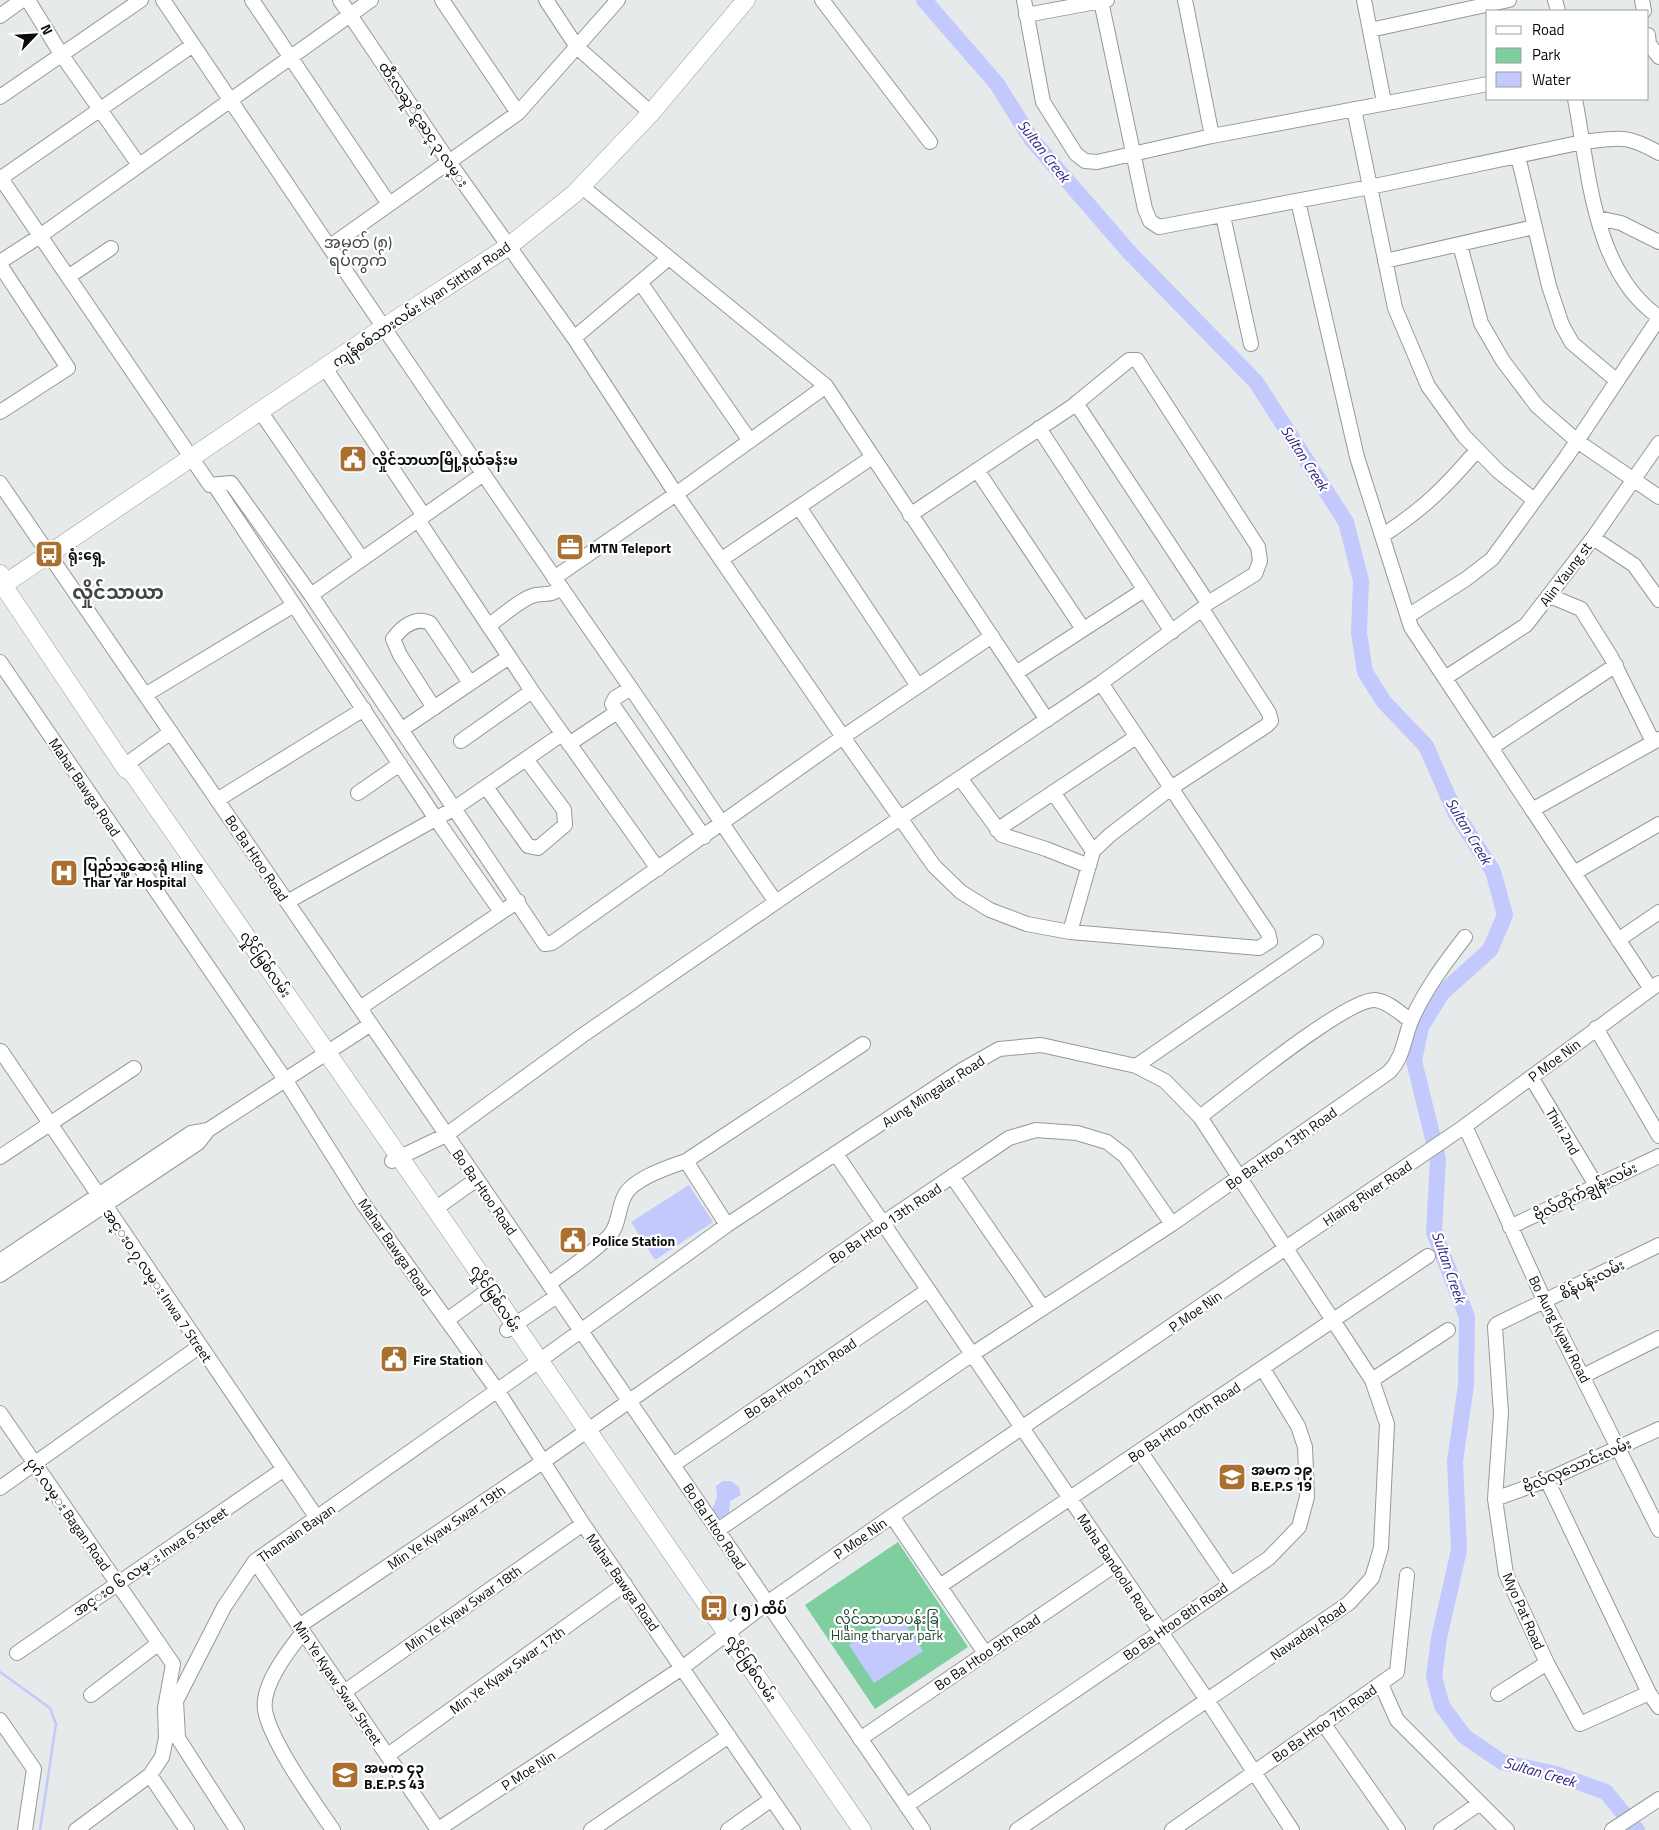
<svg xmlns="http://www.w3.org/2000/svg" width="1659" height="1830" font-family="'Titillium Web','Noto Sans Myanmar',sans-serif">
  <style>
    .green { fill: #7fce9f }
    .water { fill: #c4c9fd }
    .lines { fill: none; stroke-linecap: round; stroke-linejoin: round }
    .stream { stroke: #c4c9fd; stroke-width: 2.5 }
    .river { stroke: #c4c9fd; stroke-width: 16 }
    .minor-casing { stroke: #95999a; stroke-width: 16 }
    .major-casing { stroke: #95999a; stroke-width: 19 }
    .minor { stroke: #fff; stroke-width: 14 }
    .major { stroke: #fff; stroke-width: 18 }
    .labels { text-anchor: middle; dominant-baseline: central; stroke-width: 4.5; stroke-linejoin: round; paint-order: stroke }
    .street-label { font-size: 14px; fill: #0a0c0c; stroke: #fff }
    .poi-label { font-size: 14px; font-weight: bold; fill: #0a0c0c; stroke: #fff; text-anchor: start }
    .park-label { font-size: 14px; fill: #214933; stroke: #fff }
    .water-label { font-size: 15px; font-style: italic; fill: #2c1e7e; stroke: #fff }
    .quarter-label { font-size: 16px; fill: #434647; stroke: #fff }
    .district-label { font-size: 19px; font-weight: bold; fill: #434647; stroke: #fff }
  </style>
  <rect width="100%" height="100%" fill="#e6eaeb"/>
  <path class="green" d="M 898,1542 L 968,1647 L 875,1709 L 805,1605 Z"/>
  <path class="water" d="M 689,1185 L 713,1222 L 655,1260 L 631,1222 Z
    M 723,1481 L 731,1481 L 739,1487 L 741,1495 L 730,1501 L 729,1515 L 717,1519 L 712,1510 L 717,1497 L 716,1486 Z
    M 898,1613 L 923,1651 L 874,1683 L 849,1645 Z"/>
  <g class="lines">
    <path class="stream" d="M 0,1672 L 50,1708 L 56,1724 L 40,1830"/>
    <path class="river" d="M 924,0 L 997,84 L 1032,140 L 1130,253 L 1256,382 L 1346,522 L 1361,581 L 1359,633 L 1365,672 L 1384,702 L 1426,746 L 1455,812 L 1493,871 L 1505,915 L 1490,950 L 1442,993 L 1421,1027 L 1414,1061 L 1438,1159 L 1434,1232 L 1467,1317 L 1466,1385 L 1455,1461 L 1459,1550 L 1439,1638 L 1434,1677 L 1442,1706 L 1464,1736 L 1502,1762 L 1556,1774 L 1606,1792 L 1637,1830"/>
    <defs>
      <path id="minor" d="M 28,0 L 61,54 L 139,165
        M 163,0 C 317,229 471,458 628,684 C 678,756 725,830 776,902
        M 252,0 L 389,204
        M 340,0 L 449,162 L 574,338 L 676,494 L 843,737 L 934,866 L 961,892 L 990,910 L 1027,924 L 1070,932 L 1259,948 L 1270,941 L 1268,933 L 1101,683
        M 442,0 L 518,113
        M 546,0 L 577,47 L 651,113
        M 822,0 L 930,142
        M 1024,0 L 1043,102 L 1076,154 L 1085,161 L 1097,162 L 1212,136 L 1488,84
        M 1185,0 L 1212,136
        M 1364,0 L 1384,102
        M 1555,0 L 1558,11
        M 1642,0 L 1644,11
        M 1101,1 L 1145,209 L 1150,221 L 1159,227 L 1370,187 L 1583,142 C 1620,138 1626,134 1659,153
        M 1026,15 L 1107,0
        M 0,16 L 22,0
        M 1370,30 L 1509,0
        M 1648,35 L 1649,44 L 1659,57
        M 0,97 L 141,0
        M 1575,99 C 1589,171 1593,272 1659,317
        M 1354,109 L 1395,308 L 1428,386 L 1464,436 L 1498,471 L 1534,500
        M 1518,156 L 1549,286 L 1562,325 L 1572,343 L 1617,381
        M 0,177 L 210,485 L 231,483 L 311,595 L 545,944 L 552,943 L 843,737 L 992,636
        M 1,178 L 193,45
        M 581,186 L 826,386 L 1047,720
        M 1298,201 L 1357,457 L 1411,627 L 1651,989
        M 1223,216 L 1251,344
        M 1598,218 L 1621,223 L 1659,242
        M 1460,245 L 1481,323 L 1503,361 L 1537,406 L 1577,441 L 1659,497
        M 329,247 L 518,113 L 618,0
        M 1385,261 L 1534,227
        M 0,262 L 40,236 L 371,0
        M 0,265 L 68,368 L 0,412
        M 68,277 L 111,248
        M 640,282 L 750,441
        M 574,338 L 669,258
        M 325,368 L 424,516
        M 260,411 L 362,559
        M 1039,428 L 1172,632
        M 977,470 L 1083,629
        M 0,483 L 923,1830
        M 215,486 L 436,819 L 501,912
        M 799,507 L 918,686
        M 910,515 L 1073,406 L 1129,360 L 1137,360 L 1258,547 L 1260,561 L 1255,574 L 1208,603 L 1076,403
        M 418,520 L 532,691 L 658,869
        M 1382,536 C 1423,509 1445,488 1477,450
        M 1593,538 L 1634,565 L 1659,600
        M 722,559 L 871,458
        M 554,578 L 676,494 L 826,386
        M 311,595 L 482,475
        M 1550,596 L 1581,609 L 1611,657 L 1653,742
        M 1408,616 L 1466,579 L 1492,559 L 1567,456 L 1659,318
        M 489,625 C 500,618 522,598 535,595 C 548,593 549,596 561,588
        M 0,662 L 286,1081 L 364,1205 L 497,1390 L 583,1524 L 793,1830
        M 1016,673 L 1144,590
        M 1445,678 L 1526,625 L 1593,538 L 1659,443
        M 631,688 L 615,698 L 612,704 L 704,837
        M 145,695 L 294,605
        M 434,708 L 400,655 L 393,639 C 402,627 415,616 430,623 L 470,683
        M 401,730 L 509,657
        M 461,741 L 532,691
        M 569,744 L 617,712
        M 1491,748 L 1616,665
        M 124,766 L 171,732
        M 960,778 L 1002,835 L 1046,849 L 1089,866
        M 486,787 L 528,846 L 538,848 L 565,825 L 564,810 L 526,759
        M 1053,792 L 1093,851
        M 358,793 L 400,764
        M 217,800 L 364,709
        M 1532,810 L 1659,739
        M 997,830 L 1136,737
        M 1574,873 L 1659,824
        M 287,902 L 455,808 L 562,734
        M 1618,940 L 1659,912
        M 360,1008 L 518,901
        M 1596,1028 L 1659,1136
        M 1,1051 L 317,1518
        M 1136,1066 L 1316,942
        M 1531,1077 L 1596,1185
        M 1200,1117 C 1228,1096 1347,998 1375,1000 C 1388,1001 1401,1014 1411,1021
        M 1465,1126 L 1545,1302 L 1659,1530
        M 836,1154 L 1207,1700 L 1292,1830
        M 0,1157 L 134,1068
        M 392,1161 L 446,1135 L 583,1035 L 795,889 L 1101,683 L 1202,609 L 1269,713 L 1271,721 L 1266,726 L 1171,788 L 1110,835 L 1093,851 L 1070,932
        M 952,1176 L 1043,1308
        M 435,1209 L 477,1179
        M 727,1225 L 686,1161 L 863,1044
        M 1510,1227 L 1659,1156
        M 0,1261 L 191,1133 L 208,1130
        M 0,1275 L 198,1143 L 208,1130 L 371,1024
        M 549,1284 C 568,1269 592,1254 609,1236 C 619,1226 618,1209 624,1197 C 631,1179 669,1167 686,1161
        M 447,1320 L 483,1294
        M 507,1330 L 557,1296
        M 1583,1376 L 1659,1338
        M 1372,1380 L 1448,1330
        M 0,1413 L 173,1664 L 165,1708 L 166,1738 L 162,1757 L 150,1775 L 76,1830
        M 1140,1451 L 1230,1583
        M 673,1465 L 928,1290
        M 1547,1480 L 1649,1693 L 1659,1707
        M 0,1488 L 200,1346
        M 1495,1499 L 1547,1480 L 1659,1429
        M 892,1516 L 985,1653
        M 718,1530 L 971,1355 L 1172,1224 L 1389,1072 C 1404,1057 1404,1037 1412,1019 C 1426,988 1445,963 1465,937
        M 255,1561 L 438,1830
        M 940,1586 L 1428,1256
        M 299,1626 L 544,1461 L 883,1223 L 1009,1138 L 1036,1130 L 1077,1133 L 1107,1142 L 1125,1156 L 1172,1224
        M 303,1632 C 289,1650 261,1685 265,1710 C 270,1741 314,1802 333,1830
        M 17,1653 L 284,1469
        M 1381,1684 L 1397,1720 L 1507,1830
        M 344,1692 L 583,1524
        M 1649,1693 L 1580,1724 L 1547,1663 L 1506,1574 L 1495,1499 L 1501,1413 L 1495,1327 L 1497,1324 L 1659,1245
        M 1498,1694 L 1547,1663
        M 91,1695 L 159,1643
        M 0,1720 L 34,1769 L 25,1830
        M 1323,1723 L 1398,1830
        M 860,1739 L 1115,1565
        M 388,1755 L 625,1584
        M 150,1775 L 187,1830
        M 906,1806 L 1269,1558 L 1299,1527 L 1307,1497 L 1305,1447 L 1298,1426 L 1263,1369
        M 237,1830 L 178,1738 L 176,1701 L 224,1607 L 255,1561 L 539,1361 L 727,1225 L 962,1070 L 999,1049 L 1041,1045 L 1136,1066 L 1165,1081 L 1200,1117 L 1372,1380 L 1387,1424 L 1381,1548 L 1372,1578 L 1349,1603 L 1017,1830
        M 437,1830 L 682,1668 L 767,1603 L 892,1516 L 1465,1126 L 1659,983
        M 591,1830 L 729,1736
        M 728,1830 L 772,1799
        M 1172,1830 L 1397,1672 L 1407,1575
        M 1441,1830 L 1480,1803
        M 1612,1830 L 1659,1799"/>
      <path id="major" d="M 0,574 L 3,585 L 126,769 L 132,772 L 414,1178 L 862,1830
        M 0,587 L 383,328 L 509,246 L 574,194 L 651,113 L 746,0"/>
    </defs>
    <use href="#minor" class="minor-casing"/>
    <use href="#major" class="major-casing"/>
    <use href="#minor" class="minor"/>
    <use href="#major" class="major"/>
  </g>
  <defs>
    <symbol id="civic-square" viewBox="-11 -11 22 22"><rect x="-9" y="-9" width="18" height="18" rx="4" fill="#aa7030" stroke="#fff"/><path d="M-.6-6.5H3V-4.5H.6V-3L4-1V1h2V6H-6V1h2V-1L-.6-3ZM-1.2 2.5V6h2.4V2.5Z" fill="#fff"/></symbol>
    <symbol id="office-square" viewBox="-11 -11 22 22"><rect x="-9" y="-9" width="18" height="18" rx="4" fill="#aa7030" stroke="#fff"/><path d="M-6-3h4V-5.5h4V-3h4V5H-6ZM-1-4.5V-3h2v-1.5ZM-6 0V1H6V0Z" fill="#fff"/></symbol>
    <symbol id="bus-square" viewBox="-11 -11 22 22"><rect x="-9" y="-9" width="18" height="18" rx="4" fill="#aa7030" stroke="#fff"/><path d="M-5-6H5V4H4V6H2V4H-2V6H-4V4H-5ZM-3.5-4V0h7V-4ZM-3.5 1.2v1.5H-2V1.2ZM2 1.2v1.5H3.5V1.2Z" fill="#fff"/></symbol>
    <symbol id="hospital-square" viewBox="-11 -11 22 22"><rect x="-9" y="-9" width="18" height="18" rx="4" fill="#aa7030" stroke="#fff"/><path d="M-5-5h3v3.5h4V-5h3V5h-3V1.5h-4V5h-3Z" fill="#fff"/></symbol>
    <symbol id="school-square" viewBox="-11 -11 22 22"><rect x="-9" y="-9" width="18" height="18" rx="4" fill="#aa7030" stroke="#fff"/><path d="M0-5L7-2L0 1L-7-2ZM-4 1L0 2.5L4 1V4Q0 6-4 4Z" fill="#fff"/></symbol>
  </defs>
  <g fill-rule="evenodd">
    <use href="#civic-square" x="337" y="443" width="32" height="32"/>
    <use href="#office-square" x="554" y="531" width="32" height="32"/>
    <use href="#bus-square" x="33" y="538" width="32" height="32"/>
    <use href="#hospital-square" x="48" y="857" width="32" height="32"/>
    <use href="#civic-square" x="557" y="1224" width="32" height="32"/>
    <use href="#civic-square" x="378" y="1343" width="32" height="32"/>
    <use href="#school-square" x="1216" y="1461" width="32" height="32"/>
    <use href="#bus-square" x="698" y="1592" width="32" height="32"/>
    <use href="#school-square" x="329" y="1759" width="32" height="32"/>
  </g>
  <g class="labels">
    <g class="street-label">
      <text transform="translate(424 124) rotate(56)">ထီးလႀူိင္ရႀင္ ၃ လမ္း</text>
      <text transform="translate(421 304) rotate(-34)">ကျန်စစ်သားလမ်း Kyan Sitthar Road</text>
      <text transform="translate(1565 574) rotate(-53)">Alin Yaung st</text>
      <text transform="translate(85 787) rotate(56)">Mahar Bawga Road</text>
      <text transform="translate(257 858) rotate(56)">Bo Ba Htoo Road</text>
      <text transform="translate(266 964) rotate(55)">လှိုင်မြစ်လမ်း</text>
      <text transform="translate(1554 1060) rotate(-37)">P Moe Nin</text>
      <text transform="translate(933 1091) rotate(-33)">Aung Mingalar Road</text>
      <text transform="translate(1563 1131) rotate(59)">Thiri 2nd</text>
      <text transform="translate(1281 1148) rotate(-35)">Bo Ba Htoo 13th Road</text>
      <text transform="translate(1585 1191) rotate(-26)">ဗိုလ်တိုက်ချွန်းလမ်း</text>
      <text transform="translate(485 1192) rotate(55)">Bo Ba Htoo Road</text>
      <text transform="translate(1367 1193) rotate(-34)">Hlaing River Road</text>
      <text transform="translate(885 1223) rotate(-34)">Bo Ba Htoo 13th Road</text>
      <text transform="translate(395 1247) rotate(55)">Mahar Bawga Road</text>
      <text transform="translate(1592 1279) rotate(-27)">စိန်ပန်းလမ်း</text>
      <text transform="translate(158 1285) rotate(56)">အင္းဝ ၇ လမ္း Inwa 7 Street</text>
      <text transform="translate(496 1298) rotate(56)">လှိုင်မြစ်လမ်း</text>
      <text transform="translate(1195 1311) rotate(-35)">P Moe Nin</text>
      <text transform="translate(1560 1329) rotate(63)">Bo Aung Kyaw Road</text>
      <text transform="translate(800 1378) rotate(-34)">Bo Ba Htoo 12th Road</text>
      <text transform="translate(1184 1422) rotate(-34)">Bo Ba Htoo 10th Road</text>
      <text transform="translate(1577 1465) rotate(-23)">ဗိုလ်လှသောင်းလမ်း</text>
      <text transform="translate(69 1514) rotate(55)">ပုဂံ လမ္း Bagan Road</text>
      <text transform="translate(715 1526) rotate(56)">Bo Ba Htoo Road</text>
      <text transform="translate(446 1527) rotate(-34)">Min Ye Kyaw Swar 19th</text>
      <text transform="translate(296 1533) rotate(-35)">Thamain Bayan</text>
      <text transform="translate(860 1538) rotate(-35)">P Moe Nin</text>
      <text transform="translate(150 1561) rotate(-34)">အင္းဝ ၆ လမ္း Inwa 6 Street</text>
      <text transform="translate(1116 1567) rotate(56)">Maha Bandoola Road</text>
      <text transform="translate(623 1582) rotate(55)">Mahar Bawga Road</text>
      <text transform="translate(463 1608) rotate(-35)">Min Ye Kyaw Swar 18th</text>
      <text transform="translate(1524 1611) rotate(66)">Myo Pat Road</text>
      <text transform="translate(1175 1621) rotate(-35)">Bo Ba Htoo 8th Road</text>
      <text transform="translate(1308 1631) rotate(-35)">Nawaday Road</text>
      <text transform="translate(987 1652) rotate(-34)">Bo Ba Htoo 9th Road</text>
      <text transform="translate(752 1668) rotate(56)">လှိုင်မြစ်လမ်း</text>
      <text transform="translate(507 1670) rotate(-36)">Min Ye Kyaw Swar 17th</text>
      <text transform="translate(338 1683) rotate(56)">Min Ye Kyaw Swar Street</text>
      <text transform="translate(1324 1723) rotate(-35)">Bo Ba Htoo 7th Road</text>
      <text transform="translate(528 1770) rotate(-33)">P Moe Nin</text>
    </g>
    <g class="poi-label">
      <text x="372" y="459">လှိုင်သာယာမြို့နယ်ခန်းမ</text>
      <text x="589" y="547">MTN Teleport</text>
      <text x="68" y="554">ရုံးရှေ့</text>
      <text x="83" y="865">ပြည်သူ့ဆေးရုံ Hling<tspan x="83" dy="16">Thar Yar Hospital</tspan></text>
      <text x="592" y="1240">Police Station</text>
      <text x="413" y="1359">Fire Station</text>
      <text x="1251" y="1469">အမက ၁၉<tspan x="1251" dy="16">B.E.P.S 19</tspan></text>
      <text x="733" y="1608">( ၅ ) ထိပ်</text>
      <text x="364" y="1767">အမက ၄၃<tspan x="364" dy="16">B.E.P.S 43</tspan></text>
    </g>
    <g class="park-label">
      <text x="887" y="1618">လှိုင်သာယာပန်းခြံ<tspan x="887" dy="16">Hlaing tharyar park</tspan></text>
    </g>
    <g class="water-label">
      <text transform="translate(1044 151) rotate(52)">Sultan Creek</text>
      <text transform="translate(1305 458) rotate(57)">Sultan Creek</text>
      <text transform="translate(1469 831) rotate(59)">Sultan Creek</text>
      <text transform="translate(1449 1267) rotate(71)">Sultan Creek</text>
      <text transform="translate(1540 1772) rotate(16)">Sultan Creek</text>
    </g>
    <g class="quarter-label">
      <text x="358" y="242">အမှတ် (၈)<tspan x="358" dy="18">ရပ်ကွက်</tspan></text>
    </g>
    <g class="district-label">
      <text x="118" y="591">လှိုင်သာယာ</text>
    </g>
  </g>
  <rect x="1486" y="10" width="162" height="90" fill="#ffffff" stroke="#9d9e9e"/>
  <rect x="1496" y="26" width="25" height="8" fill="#ffffff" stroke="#9d9e9e"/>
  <text x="1532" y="35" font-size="15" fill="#0a0c0c">Road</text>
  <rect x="1496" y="48" width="25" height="15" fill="#7fce9f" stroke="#9d9e9e"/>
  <text x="1532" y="60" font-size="15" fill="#0a0c0c">Park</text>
  <rect x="1496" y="72" width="25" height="15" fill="#c4c9fd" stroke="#9d9e9e"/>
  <text x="1532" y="85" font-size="15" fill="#0a0c0c">Water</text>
  <g transform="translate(35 35) rotate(65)" stroke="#ffffff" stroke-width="4" paint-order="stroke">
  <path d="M0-4L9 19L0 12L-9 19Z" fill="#0a0c0c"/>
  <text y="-8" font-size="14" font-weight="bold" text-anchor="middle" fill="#0a0c0c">N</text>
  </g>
</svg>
